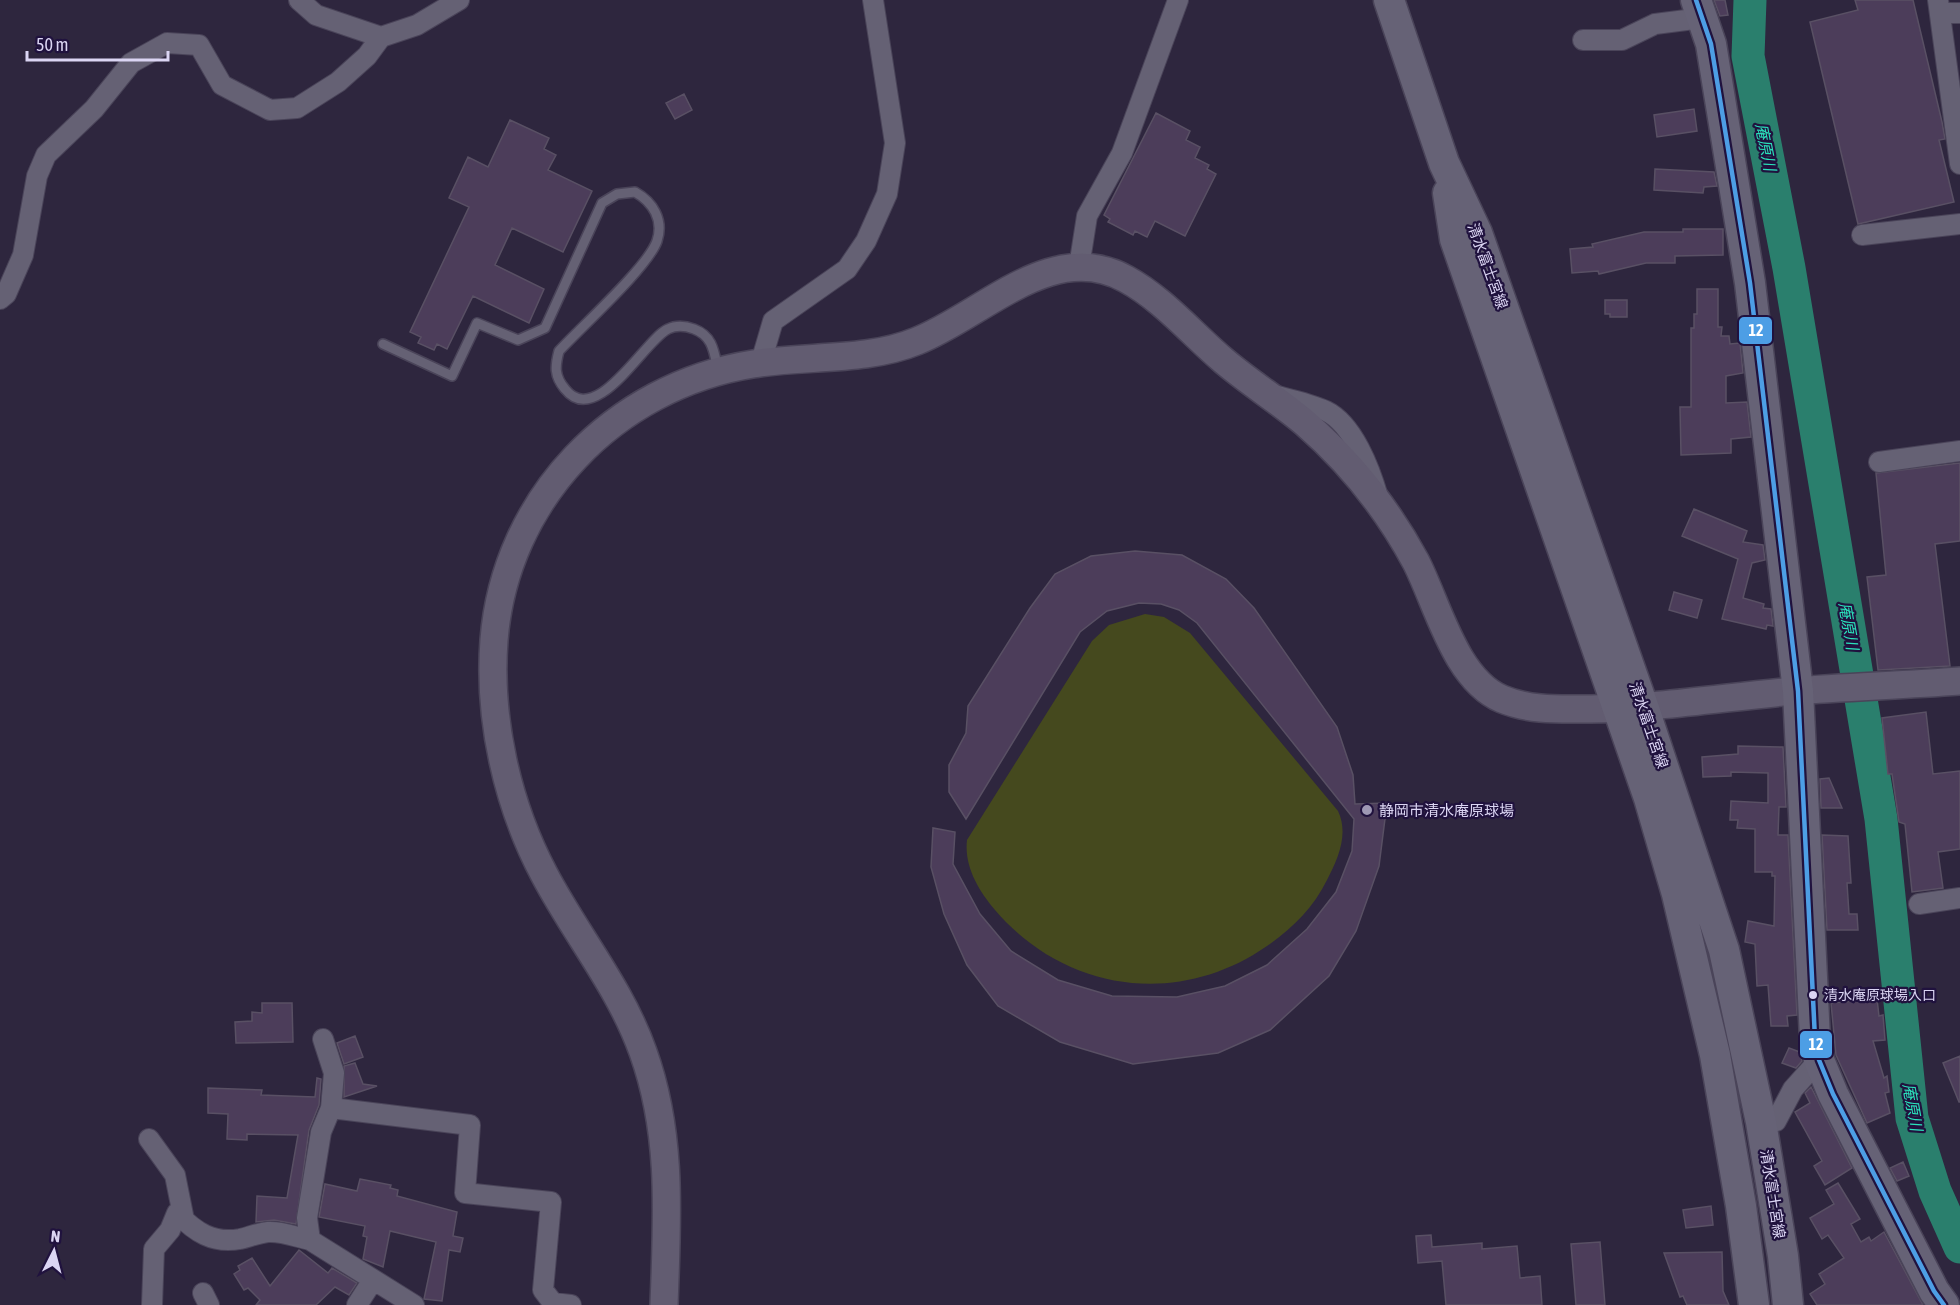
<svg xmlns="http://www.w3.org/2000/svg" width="1960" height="1305" font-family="'Asap Condensed','Noto Sans JP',sans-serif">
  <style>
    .green { fill: #45491e }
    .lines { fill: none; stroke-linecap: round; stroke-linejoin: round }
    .river { stroke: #2a7f6d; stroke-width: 33 }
    .building { fill: #4c3d5a; stroke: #595064; stroke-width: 1.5 }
    .lane-casing { stroke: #4a4459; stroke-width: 12 }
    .street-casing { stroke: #4a4459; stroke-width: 22 }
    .secondary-casing { stroke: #4a4459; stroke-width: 30 }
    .primary-casing { stroke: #4a4459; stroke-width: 33 }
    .lane { stroke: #656174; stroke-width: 9 }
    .street { stroke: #656174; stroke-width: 20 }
    .secondary { stroke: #625c71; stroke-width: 27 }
    .primary { stroke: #666276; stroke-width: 30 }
    .bus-1-casing { stroke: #20123e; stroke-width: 9 }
    .bus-1 { stroke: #4d9ee5; stroke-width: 4.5 }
    .poi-dot { fill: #9e98b4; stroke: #20123e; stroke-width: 2 }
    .bus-dot { fill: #dbd5f3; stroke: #20123e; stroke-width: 2 }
    .labels { text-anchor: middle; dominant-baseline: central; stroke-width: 4.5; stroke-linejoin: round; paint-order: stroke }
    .bus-label { font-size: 14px; fill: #dbd5f3; stroke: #20123e; text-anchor: start }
    .street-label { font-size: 15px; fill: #dbd5f3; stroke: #20123e }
    .poi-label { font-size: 15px; fill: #dbd5f3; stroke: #20123e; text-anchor: start }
    .water-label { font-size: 16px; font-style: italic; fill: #2be1bb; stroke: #20123e }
    .line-badge { stroke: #20123e; stroke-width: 2 }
    .badge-label { font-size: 16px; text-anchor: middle; font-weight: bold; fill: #fff }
  </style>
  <rect width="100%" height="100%" fill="#2e263e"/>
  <path class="green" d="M 1145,614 L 1164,617 L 1190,633 L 1338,811 C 1349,834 1338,859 1327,880 C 1313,908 1293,928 1267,946 C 1178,1008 1065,992 995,910 C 978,890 964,866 967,840 L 1092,641 L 1109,625 Z"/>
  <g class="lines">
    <path class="river" d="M 1750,0 L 1748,56 L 1789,268 L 1881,819 L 1912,1118 L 1935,1191 L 1960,1247"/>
  </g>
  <path class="building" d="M 1714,0 L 1725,0 L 1728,15 L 1720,16 Z
    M 1855,0 L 1913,0 L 1942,122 L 1945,139 L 1939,140 L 1954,202 L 1858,224 L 1810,22 L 1858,10 Z
    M 684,94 L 692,110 L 675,119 L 666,103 Z
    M 1694,109 L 1697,131 L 1657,137 L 1654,115 Z
    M 1156,113 L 1190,131 L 1186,140 L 1200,147 L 1195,158 L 1209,165 L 1207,169 L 1216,174 L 1185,236 L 1155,221 L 1147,237 L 1135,231 L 1133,235 L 1108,222 L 1110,219 L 1104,215 Z
    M 510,120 L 549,138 L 544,149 L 556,155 L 548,170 L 592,191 L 563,252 L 512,228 L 495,265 L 544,289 L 529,323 L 473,296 L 447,349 L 437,344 L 434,350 L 418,343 L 421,337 L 410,332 L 469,207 L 449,198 L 468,157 L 488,167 Z
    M 1655,169 L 1714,172 L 1717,186 L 1704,187 L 1703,193 L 1654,190 Z
    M 1683,229 L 1723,229 L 1723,255 L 1675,256 L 1675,263 L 1646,263 L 1599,274 L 1598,271 L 1572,273 L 1570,249 L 1593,247 L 1592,244 L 1644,232 L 1683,232 Z
    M 1697,289 L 1718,289 L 1718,327 L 1722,327 L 1721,336 L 1729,336 L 1730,344 L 1740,343 L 1743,373 L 1726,376 L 1726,403 L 1747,402 L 1751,437 L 1731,439 L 1731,453 L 1681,455 L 1680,407 L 1691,407 L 1691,328 L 1694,328 L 1694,314 L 1697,314 Z
    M 1605,300 L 1627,300 L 1627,317 L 1610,317 L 1610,314 L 1605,314 Z
    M 1960,463 L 1960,541 L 1935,544 L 1950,666 L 1878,670 L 1867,577 L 1886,575 L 1876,473 Z
    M 1694,509 L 1747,531 L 1743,542 L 1763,545 L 1765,560 L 1752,563 L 1743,598 L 1764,604 L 1763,608 L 1771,609 L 1773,626 L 1767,625 L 1766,629 L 1722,619 L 1738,559 L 1682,536 Z
    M 1135,551 L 1182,555 L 1226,579 L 1254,608 L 1337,727 L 1353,775 L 1355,804 L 1387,803 L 1379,866 L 1356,931 L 1329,976 L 1270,1030 L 1218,1053 L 1133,1064 L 1060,1042 L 998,1006 L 967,965 L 944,914 L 931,867 L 933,828 L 955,832 L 953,864 L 980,914 L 1011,951 L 1058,980 L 1112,996 L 1177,997 L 1225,986 L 1267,965 L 1307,929 L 1336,892 L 1352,851 L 1354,819 L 1197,623 L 1179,610 L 1161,604 L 1139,603 L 1107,611 L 1080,632 L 966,819 L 949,792 L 949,765 L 966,733 L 968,706 L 1030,608 L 1055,574 L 1091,556 Z
    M 1674,592 L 1702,600 L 1697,618 L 1669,610 Z
    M 1926,712 L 1933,774 L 1960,771 L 1960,849 L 1938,852 L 1943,888 L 1912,892 L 1905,824 L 1899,822 L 1892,774 L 1888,774 L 1882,718 Z
    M 1738,746 L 1783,747 L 1786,807 L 1779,807 L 1778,835 L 1788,835 L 1797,1015 L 1787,1016 L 1788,1026 L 1771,1026 L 1768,985 L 1757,986 L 1755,944 L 1745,942 L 1748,921 L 1774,926 L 1775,876 L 1772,876 L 1772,872 L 1755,872 L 1755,829 L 1737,828 L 1738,820 L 1730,820 L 1731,801 L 1768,803 L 1768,773 L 1731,772 L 1731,776 L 1703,777 L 1702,757 L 1738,754 Z
    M 1829,778 L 1842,808 L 1821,808 L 1820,779 Z
    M 1822,835 L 1848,836 L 1851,883 L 1847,883 L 1849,914 L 1857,914 L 1858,930 L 1827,930 Z
    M 1877,999 L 1879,1016 L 1883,1015 L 1885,1040 L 1873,1041 L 1884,1078 L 1887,1076 L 1889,1092 L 1885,1093 L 1890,1113 L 1867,1123 L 1836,1055 L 1831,1003 Z
    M 262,1003 L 292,1003 L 293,1042 L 236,1043 L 235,1022 L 252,1021 L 252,1012 L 262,1013 Z
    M 355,1036 L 363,1057 L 344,1064 L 337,1043 Z
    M 1789,1048 L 1800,1052 L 1802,1061 L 1796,1068 L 1782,1063 Z
    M 1960,1056 L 1960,1102 L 1959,1102 L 1943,1063 Z
    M 355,1063 L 363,1084 L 377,1086 L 344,1097 L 344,1066 Z
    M 317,1078 L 321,1079 L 319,1105 L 309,1130 L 296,1224 L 274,1220 L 256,1222 L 257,1196 L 287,1198 L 298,1135 L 247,1134 L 247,1140 L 227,1139 L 228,1114 L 208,1113 L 208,1088 L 262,1090 L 261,1095 L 315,1097 Z
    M 1811,1087 L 1852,1168 L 1825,1185 L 1814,1166 L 1822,1161 L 1795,1112 L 1810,1103 L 1805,1093 Z
    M 1903,1162 L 1909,1176 L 1897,1181 L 1890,1168 Z
    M 360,1179 L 391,1185 L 390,1188 L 398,1190 L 397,1196 L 457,1212 L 453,1236 L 463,1238 L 460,1252 L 449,1250 L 442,1301 L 424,1299 L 436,1242 L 390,1231 L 383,1267 L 363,1259 L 367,1237 L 363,1236 L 365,1226 L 319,1217 L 325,1184 L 357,1191 Z
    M 1838,1183 L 1860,1219 L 1851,1224 L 1861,1242 L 1869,1237 L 1871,1241 L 1884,1232 L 1923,1305 L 1817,1305 L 1810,1294 L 1825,1284 L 1819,1274 L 1844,1258 L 1828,1235 L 1822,1239 L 1810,1218 L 1834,1204 L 1826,1190 Z
    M 1711,1206 L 1713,1225 L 1686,1228 L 1683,1210 Z
    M 1431,1235 L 1432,1247 L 1482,1243 L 1482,1249 L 1517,1246 L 1520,1278 L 1540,1276 L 1542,1305 L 1446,1305 L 1442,1261 L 1418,1263 L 1416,1236 Z
    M 1600,1242 L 1605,1305 L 1576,1305 L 1571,1244 Z
    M 299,1250 L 328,1273 L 332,1268 L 357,1283 L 349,1295 L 335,1287 L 316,1305 L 256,1305 L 260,1300 L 248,1288 L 244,1290 L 234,1274 L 240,1270 L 238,1266 L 252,1258 L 270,1286 Z
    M 1722,1252 L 1723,1291 L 1729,1305 L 1687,1305 L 1683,1296 L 1680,1297 L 1664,1253 Z"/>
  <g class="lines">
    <defs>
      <path id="lane" d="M 383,344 L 452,376 L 477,323 L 518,340 L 545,328 L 602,203 L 617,194 L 635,192 C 653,202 664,220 657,241 C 648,267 580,328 559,351 C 555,366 554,376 565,389 C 597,429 645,339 668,329 C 676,325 686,326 694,329 C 713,336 714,352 718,370"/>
      <path id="street" d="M 299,0 L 316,15 L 381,37
        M 1938,0 L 1960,164
        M 1940,13 L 1960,13
        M 1583,40 L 1622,40 L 1655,24 L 1702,18
        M 1862,235 L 1960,224
        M 1079,267 L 1087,216 L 1122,153 L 1178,0
        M 0,299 L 6,294 L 23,255 L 37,176 L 46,155 L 94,109 L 131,63 L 167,43 L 199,45 L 222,85 L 270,110 L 297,108 L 338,82 L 367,56 L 381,37 L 417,25 L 459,0
        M 761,362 L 773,321 L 847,269 L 866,241 L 887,194 L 895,143 L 873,0
        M 1277,396 C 1293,400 1311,404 1326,411 C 1353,424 1370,469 1378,497
        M 1879,462 L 1960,451
        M 1919,904 L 1960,898
        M 323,1039 L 334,1073 L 331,1108 L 321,1132 L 307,1218 L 310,1240 L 414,1305
        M 331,1108 L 470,1125 L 465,1193 L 551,1202 L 543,1290 L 553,1303 L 571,1305
        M 1761,1122 L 1776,1121 L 1793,1089 L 1819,1060
        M 149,1139 L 175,1175 L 183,1215 L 177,1213 C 195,1232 213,1244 240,1239 C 249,1237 258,1233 268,1232 C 282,1231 296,1237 310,1240
        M 203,1293 L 209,1305
        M 152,1305 L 154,1249 L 170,1230 L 177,1213
        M 357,1305 L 373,1280"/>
      <path id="secondary" d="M 664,1305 C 667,1219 673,1135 643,1052 C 620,987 576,935 544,874 C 507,804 488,719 494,640 C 505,499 614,386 753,364 C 806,355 866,362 917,341 C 983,315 1052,238 1126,279 C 1163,299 1192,334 1224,361 C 1250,383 1279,401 1305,423 C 1351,463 1387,508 1416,562 C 1438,605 1455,679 1502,699 C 1531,711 1560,709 1591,709 C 1659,708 1726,697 1794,691 C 1849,687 1905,685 1960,681"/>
      <path id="primary" d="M 1389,0 L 1444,163 L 1477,233 L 1643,706 L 1724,950 L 1761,1122 L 1783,1256 L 1788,1305
        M 1696,0 L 1711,44 L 1750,283 L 1798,691 L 1815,1039 L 1819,1060 L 1833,1094 L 1934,1291 L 1944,1305
        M 1448,193 L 1455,239 L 1649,798 L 1677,894 L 1715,1055 L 1741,1206 L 1754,1305"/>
    </defs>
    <use href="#lane" class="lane-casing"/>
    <use href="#street" class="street-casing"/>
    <use href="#secondary" class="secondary-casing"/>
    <use href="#primary" class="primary-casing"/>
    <use href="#lane" class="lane"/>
    <use href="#street" class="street"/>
    <use href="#secondary" class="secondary"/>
    <use href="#primary" class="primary"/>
    <defs>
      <path id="bus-1" d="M 1696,0 L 1711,44 L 1750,283 L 1798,691 L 1815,1039 L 1819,1060 L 1833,1094 L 1934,1291 L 1944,1305"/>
    </defs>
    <use href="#bus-1" class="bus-1-casing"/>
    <use href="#bus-1" class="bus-1"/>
  </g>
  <circle class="poi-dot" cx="1367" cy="810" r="6"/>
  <circle class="bus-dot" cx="1813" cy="995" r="5"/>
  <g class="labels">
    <g class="bus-label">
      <text x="1824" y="995">清水庵原球場入口</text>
    </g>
    <g class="street-label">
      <text transform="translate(1488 266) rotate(70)">清水富士宮線</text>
      <text transform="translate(1649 725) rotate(71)">清水富士宮線</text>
      <text transform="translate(1773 1194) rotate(81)">清水富士宮線</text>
    </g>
    <g class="poi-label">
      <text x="1379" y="810">静岡市清水庵原球場</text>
    </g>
    <g class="water-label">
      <text transform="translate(1766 147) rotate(79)">庵原川</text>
      <text transform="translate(1849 626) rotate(80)">庵原川</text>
      <text transform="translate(1913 1107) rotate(80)">庵原川</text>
    </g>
  </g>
  <g class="line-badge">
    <rect x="1738" y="316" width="35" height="29" rx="6" fill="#4d9ee5"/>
    <rect x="1799" y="1030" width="34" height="29" rx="6" fill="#4d9ee5"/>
  </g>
  <g class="badge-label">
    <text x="1756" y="336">12</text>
    <text x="1816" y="1050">12</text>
  </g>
  <g transform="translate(54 1251) rotate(6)" stroke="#20123e" stroke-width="4.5" paint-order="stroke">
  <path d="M0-4.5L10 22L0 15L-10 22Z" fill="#dbd5f3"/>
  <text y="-9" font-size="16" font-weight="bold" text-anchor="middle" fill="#dbd5f3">N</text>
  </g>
  <path d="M27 51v9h141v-9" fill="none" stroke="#dbd5f3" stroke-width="3"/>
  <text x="36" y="51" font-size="18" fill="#dbd5f3" stroke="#20123e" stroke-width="4.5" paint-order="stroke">50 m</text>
</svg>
